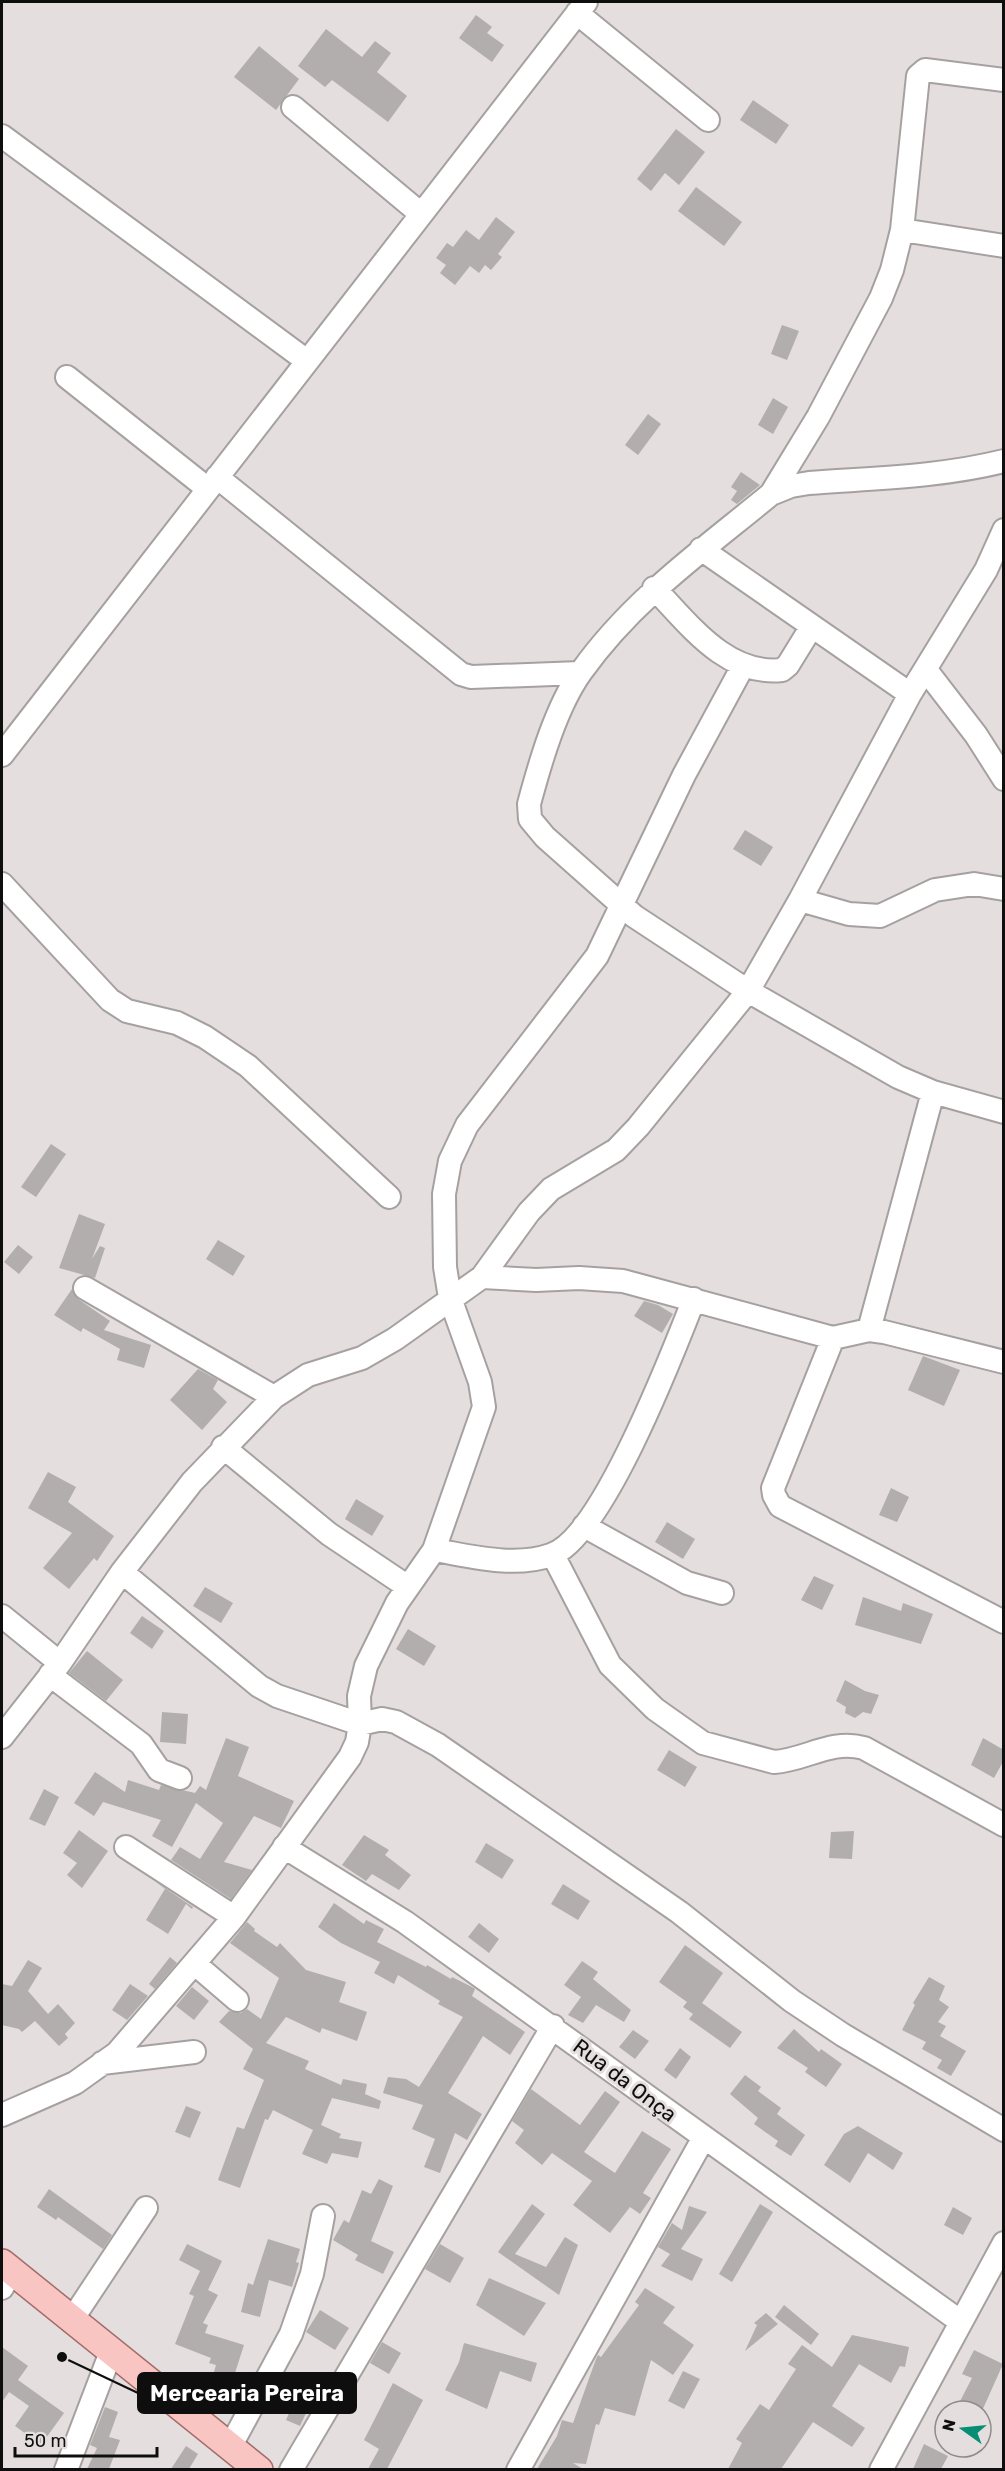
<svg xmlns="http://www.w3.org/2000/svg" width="1005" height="2471" font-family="Rubik,sans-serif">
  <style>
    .building { fill: #b3aeae }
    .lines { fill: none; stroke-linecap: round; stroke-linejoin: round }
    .minor-casing { stroke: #a6a1a0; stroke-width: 26 }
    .major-casing { stroke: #a46c68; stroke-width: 30 }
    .minor { stroke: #fff; stroke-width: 22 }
    .major { stroke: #f8c5c2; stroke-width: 27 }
    .labels { text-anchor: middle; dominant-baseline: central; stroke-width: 6; stroke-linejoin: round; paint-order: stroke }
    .street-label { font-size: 21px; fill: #0f0e0e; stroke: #e4dede }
    .leader { fill: none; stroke: #0f0e0e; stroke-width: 2 }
    .callout-dot { fill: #0f0e0e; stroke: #e4dede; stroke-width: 2 }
    .callout { fill: #0f0e0e; stroke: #0f0e0e; stroke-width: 2 }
    .callout-label { font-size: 22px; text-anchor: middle; font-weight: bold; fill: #fff }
  </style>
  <rect width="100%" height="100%" fill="#e4dede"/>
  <path class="building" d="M 476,15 L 492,27 L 487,33 L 504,45 L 492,62 L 459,38 Z
    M 326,29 L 362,57 L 375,41 L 391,53 L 377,72 L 407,96 L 388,122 L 332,80 L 325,87 L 298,66 Z
    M 259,46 L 299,79 L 276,110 L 234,77 Z
    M 753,100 L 789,125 L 776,144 L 740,120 Z
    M 676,129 L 705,152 L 679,185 L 665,173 L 651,191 L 637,179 Z
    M 696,187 L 742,222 L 724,246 L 678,211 Z
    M 496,217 L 515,232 L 498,254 L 502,257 L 491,270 L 485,265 L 479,273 L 470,266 L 455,285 L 440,273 L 446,265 L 436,258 L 447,243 L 453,247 L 466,230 L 479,240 Z
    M 782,325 L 799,331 L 787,360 L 771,354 Z
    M 773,398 L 788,407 L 773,434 L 758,425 Z
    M 648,414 L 661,424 L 638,455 L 625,445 Z
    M 741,472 L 760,485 L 737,504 L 731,500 L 737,491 L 731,487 Z
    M 745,830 L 773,847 L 761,866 L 733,849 Z
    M 51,1144 L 66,1154 L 36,1197 L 21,1187 Z
    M 79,1214 L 105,1224 L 92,1259 L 100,1246 L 105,1248 L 95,1278 L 59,1268 Z
    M 218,1240 L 245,1256 L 233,1276 L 206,1259 Z
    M 18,1245 L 33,1257 L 19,1274 L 4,1262 Z
    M 72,1289 L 78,1299 L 110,1321 L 104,1330 L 151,1345 L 144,1368 L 117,1360 L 120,1349 L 83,1328 L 81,1332 L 54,1315 Z
    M 644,1301 L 658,1305 L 673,1314 L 662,1333 L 634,1316 Z
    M 923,1356 L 960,1370 L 944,1406 L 908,1390 Z
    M 198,1369 L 218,1380 L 213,1389 L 227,1402 L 202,1430 L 170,1400 Z
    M 48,1472 L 76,1487 L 68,1502 L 114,1536 L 97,1561 L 94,1558 L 69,1589 L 43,1568 L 72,1533 L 28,1508 Z
    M 891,1488 L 909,1497 L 897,1522 L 879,1515 Z
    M 356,1499 L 384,1516 L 372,1536 L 345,1519 Z
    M 667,1522 L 695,1539 L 683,1559 L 655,1542 Z
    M 814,1576 L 834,1585 L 822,1610 L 801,1600 Z
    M 205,1587 L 233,1603 L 221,1623 L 193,1606 Z
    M 863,1597 L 901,1611 L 903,1603 L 933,1614 L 921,1644 L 855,1625 Z
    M 142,1616 L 164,1631 L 152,1649 L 130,1633 Z
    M 408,1629 L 436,1646 L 424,1666 L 396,1649 Z
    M 87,1651 L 123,1680 L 106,1701 L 69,1673 Z
    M 845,1680 L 865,1691 L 879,1695 L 871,1714 L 863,1712 L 855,1718 L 845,1713 L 846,1707 L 836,1701 Z
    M 162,1712 L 188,1714 L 186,1744 L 160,1742 Z
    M 226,1738 L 249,1747 L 238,1776 L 294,1801 L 281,1828 L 254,1816 L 224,1862 L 252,1870 L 231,1899 L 171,1860 L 180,1847 L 200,1859 L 223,1823 L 196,1803 L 172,1847 L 152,1836 L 161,1820 L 103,1802 L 94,1816 L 74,1803 L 95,1772 L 125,1792 L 128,1780 L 159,1790 L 161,1785 L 195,1793 L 200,1786 L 206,1790 Z
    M 983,1738 L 1004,1750 L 1004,1760 L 994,1778 L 971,1765 Z
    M 669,1750 L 697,1767 L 685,1787 L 657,1770 Z
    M 44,1789 L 59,1797 L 45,1826 L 29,1819 Z
    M 79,1830 L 108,1851 L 82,1888 L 67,1875 L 77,1863 L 63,1853 Z
    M 854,1831 L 852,1859 L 829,1858 L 831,1832 Z
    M 364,1835 L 389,1850 L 385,1855 L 411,1875 L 399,1890 L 372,1874 L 366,1881 L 342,1865 Z
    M 486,1843 L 514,1860 L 502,1879 L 475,1862 Z
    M 156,1882 L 193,1907 L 192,1909 L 186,1904 L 168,1934 L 146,1920 L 165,1889 Z
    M 563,1884 L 590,1901 L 578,1920 L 551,1904 Z
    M 334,1903 L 364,1924 L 366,1920 L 384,1929 L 377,1942 L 426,1967 L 427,1965 L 451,1979 L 452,1977 L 472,1987 L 475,1989 L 472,1996 L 525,2032 L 510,2055 L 483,2036 L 448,2093 L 482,2114 L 467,2140 L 455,2133 L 440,2173 L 424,2167 L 435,2139 L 412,2129 L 423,2105 L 383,2093 L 388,2077 L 406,2079 L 419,2087 L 463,2017 L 438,2004 L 440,2001 L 398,1975 L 394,1984 L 374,1973 L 380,1962 L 341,1943 L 318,1927 Z
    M 247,1922 L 255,1929 L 254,1931 L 277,1947 L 280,1943 L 306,1970 L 346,1982 L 339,2002 L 367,2012 L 357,2041 L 322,2028 L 320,2033 L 286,2017 L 266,2043 L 309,2061 L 305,2069 L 341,2085 L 343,2079 L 367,2084 L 365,2094 L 381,2101 L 379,2109 L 332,2098 L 321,2125 L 341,2134 L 339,2138 L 362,2142 L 358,2158 L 332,2153 L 327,2164 L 302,2154 L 313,2130 L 273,2110 L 268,2120 L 265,2119 L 240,2188 L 218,2180 L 237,2127 L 244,2129 L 264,2080 L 243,2069 L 253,2049 L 219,2022 L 229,2011 L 241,2013 L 247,2009 L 261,2019 L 279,1978 L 230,1943 Z
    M 479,1923 L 499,1939 L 489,1953 L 468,1937 Z
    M 685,1945 L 723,1973 L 702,2003 L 742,2032 L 730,2048 L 689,2019 L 693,2014 L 683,2007 L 687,2002 L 659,1982 Z
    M 170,1957 L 177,1963 L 155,1989 L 149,1984 Z
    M 28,1960 L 42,1968 L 28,1991 L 48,2014 L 58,2004 L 75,2023 L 65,2034 L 68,2038 L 59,2046 L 35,2021 L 22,2032 L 19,2029 L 2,2025 L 2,1984 L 12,1986 Z
    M 582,1961 L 598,1972 L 593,1979 L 631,2010 L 624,2022 L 596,2005 L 583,2023 L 568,2015 L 581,1997 L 564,1985 Z
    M 929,1977 L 945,1986 L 939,2000 L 949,2007 L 938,2022 L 946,2026 L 940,2036 L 966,2051 L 951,2076 L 937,2068 L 942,2060 L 922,2049 L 926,2042 L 902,2030 L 915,2005 L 913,2003 Z
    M 130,1984 L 148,1996 L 127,2020 L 112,2010 Z
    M 192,1987 L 209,2001 L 194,2020 L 176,2006 Z
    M 794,2029 L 819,2052 L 821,2049 L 842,2064 L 826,2087 L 805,2072 L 808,2068 L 777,2048 Z
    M 633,2030 L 649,2041 L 635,2059 L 619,2047 Z
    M 680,2048 L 691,2057 L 676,2079 L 664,2070 Z
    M 745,2075 L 761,2087 L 758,2091 L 781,2108 L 777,2114 L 805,2135 L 791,2156 L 775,2146 L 778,2141 L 754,2124 L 758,2118 L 730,2094 Z
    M 531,2089 L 580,2125 L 605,2091 L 620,2102 L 584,2152 L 615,2173 L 642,2131 L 671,2149 L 643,2193 L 651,2198 L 640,2214 L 630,2207 L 610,2233 L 573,2205 L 592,2181 L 552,2153 L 542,2165 L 515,2143 L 524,2130 L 512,2121 Z
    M 186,2106 L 201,2112 L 190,2138 L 175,2132 Z
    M 858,2126 L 903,2153 L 893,2170 L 868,2153 L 850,2183 L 824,2165 L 844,2134 Z
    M 379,2179 L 393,2186 L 371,2241 L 394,2252 L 383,2274 L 355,2260 L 358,2255 L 333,2240 L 344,2220 L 349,2223 L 362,2190 L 371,2194 Z
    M 49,2189 L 112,2235 L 103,2249 L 58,2217 L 56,2220 L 37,2207 Z
    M 532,2204 L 545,2214 L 515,2254 L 546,2267 L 565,2237 L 578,2245 L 559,2295 L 498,2252 Z
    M 760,2204 L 773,2212 L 732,2282 L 719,2274 Z
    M 689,2206 L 707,2212 L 681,2249 L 703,2259 L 692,2281 L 661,2266 L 670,2254 L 658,2247 L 672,2223 L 682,2230 Z
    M 953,2207 L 972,2218 L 963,2235 L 944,2225 Z
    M 268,2239 L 300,2249 L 296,2262 L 299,2263 L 292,2287 L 269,2280 L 260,2317 L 241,2312 L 248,2283 L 253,2285 Z
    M 187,2244 L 222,2261 L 208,2290 L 218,2295 L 203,2323 L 208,2325 L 205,2333 L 244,2345 L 224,2407 L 208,2397 L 224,2375 L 214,2372 L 216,2365 L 209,2363 L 211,2358 L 175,2344 L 194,2296 L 189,2294 L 200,2271 L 179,2260 Z
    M 440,2244 L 464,2258 L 450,2283 L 425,2269 Z
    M 489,2278 L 546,2303 L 524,2336 L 476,2305 Z
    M 645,2288 L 675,2307 L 663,2323 L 694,2345 L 673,2375 L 651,2360 L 635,2416 L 605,2408 L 599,2425 L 596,2424 L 586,2464 L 573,2463 L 583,2469 L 537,2469 L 557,2436 L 562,2420 L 573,2423 L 596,2359 L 598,2355 L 601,2357 L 639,2305 L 635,2302 Z
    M 784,2305 L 819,2334 L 811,2345 L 775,2317 Z
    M 320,2310 L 349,2328 L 335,2350 L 306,2332 Z
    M 766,2313 L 778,2324 L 745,2351 L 757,2325 L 754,2323 Z
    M 852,2335 L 909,2347 L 905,2367 L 900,2366 L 891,2383 L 859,2364 L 832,2406 L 865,2428 L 852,2447 L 813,2422 L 781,2469 L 728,2469 L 742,2443 L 736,2439 L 760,2404 L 769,2410 L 796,2369 L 788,2364 L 802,2345 L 832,2367 Z
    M 382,2342 L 401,2353 L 389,2374 L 370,2363 Z
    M 464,2343 L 537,2363 L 531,2382 L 500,2371 L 487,2409 L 445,2390 L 459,2362 Z
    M 2,2347 L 28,2366 L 18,2380 L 64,2413 L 41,2445 L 15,2426 L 29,2406 L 9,2392 L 2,2402 Z
    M 974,2350 L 1003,2364 L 982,2411 L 955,2411 L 972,2378 L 962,2374 Z
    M 683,2371 L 700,2379 L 684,2409 L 668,2401 Z
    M 393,2383 L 423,2400 L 387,2469 L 368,2469 L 379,2449 L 364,2440 Z
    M 300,2389 L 314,2396 L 300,2426 L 286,2420 Z
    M 105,2407 L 118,2412 L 109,2437 L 120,2440 L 109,2469 L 87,2469 L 97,2448 L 90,2445 Z
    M 924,2444 L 948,2456 L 941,2469 L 913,2469 Z
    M 186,2446 L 198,2454 L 189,2469 L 171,2469 Z"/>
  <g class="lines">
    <defs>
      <path id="minor" d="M 577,13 L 708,120
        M 293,107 L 421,214
        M 2,136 L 307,361
        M 902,230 L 1004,246
        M 67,377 L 208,489
        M 1004,461 C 940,477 874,478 809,483 L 791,486 L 771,494 C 703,550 632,600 581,672 C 556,707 540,763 529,804 L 530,819 L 545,837 L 634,916 L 748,991 L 898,1077 L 933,1092 L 1004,1112
        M 217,477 L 461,674 L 471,677 L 580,673
        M 771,494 L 818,417 L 881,298 L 892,270 L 902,230 L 918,76 L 925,70 L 1004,80
        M 701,549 L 910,694
        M 654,588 C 689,624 726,676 782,670 L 788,665 L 812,626
        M 926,670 L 976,735 L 1004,779
        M 2,755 L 586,2
        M 2,884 L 110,1000 L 127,1011 L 177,1023 L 205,1037 L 248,1066 L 389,1197
        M 800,900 L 849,914 L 880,916 L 935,890 L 974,884 L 1004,889
        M 482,1277 L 536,1280 L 579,1278 L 623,1281 L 833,1338 L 869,1330 L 884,1332 L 1004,1362
        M 85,1288 L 274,1397
        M 869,1330 L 933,1092
        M 833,1338 L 773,1488 L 774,1495 L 780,1506 L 1004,1622
        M 223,1447 L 329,1534 L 408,1587
        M 584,1526 L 687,1583 L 722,1593
        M 434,1550 C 471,1556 514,1568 551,1555 C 602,1538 674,1350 694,1299
        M 553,1555 L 610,1665 L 655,1709 L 703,1743 L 774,1762 C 806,1760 831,1739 864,1748 L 1004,1825
        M 122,1572 L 259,1686 L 277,1696 L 360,1724 L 382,1719 L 396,1722 L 438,1745 L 679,1912 L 792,2001 L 843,2035 L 1004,2130
        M 2,1616 L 60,1663
        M 50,1675 L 141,1744 L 159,1770 L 180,1778
        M 2,1737 L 60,1663 L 122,1572 L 192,1482 L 274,1397 L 308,1375 L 362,1358 L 395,1339 L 482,1277 L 529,1212 L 551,1189 L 616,1150 L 638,1127 L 748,991 L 800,900 L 910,694 L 986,570 L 1004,530
        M 126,1847 L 234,1917
        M 284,1847 L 405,1922 L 961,2322
        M 195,1964 L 237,2000
        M 102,2063 L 194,2052
        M 2,2115 L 75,2083 L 117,2053 L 234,1917 L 350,1757 L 357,1742 L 360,1724 L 359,1696 L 366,1666 L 397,1603 L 434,1550 L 484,1407 L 480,1382 L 450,1298 L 445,1267 L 444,1194 L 450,1161 L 467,1125 L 597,956 L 684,775 L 743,666
        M 2,2288 L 12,2271
        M 71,2321 L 146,2208
        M 230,2447 L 291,2334 L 312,2274 L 323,2216
        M 66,2470 L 111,2352
        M 291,2470 L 553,2026
        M 518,2470 L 703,2139
        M 881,2470 L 1004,2243"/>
      <path id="major" d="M 2,2263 L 259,2470"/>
    </defs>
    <use href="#minor" class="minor-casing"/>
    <use href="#major" class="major-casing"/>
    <use href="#minor" class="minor"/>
    <use href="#major" class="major"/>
  </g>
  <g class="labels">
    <g class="street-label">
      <text transform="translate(625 2080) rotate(37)">Rua da Onça</text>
    </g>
  </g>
  <path class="leader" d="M62 2357L138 2393"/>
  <circle class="callout-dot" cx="62" cy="2357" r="6"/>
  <rect class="callout" x="138" y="2373" width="218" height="40" rx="6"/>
  <g class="callout-label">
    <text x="247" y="2401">Mercearia Pereira</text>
  </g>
  <rect width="1005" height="2471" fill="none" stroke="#0f0e0e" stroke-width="6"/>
  <g transform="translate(963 2429) rotate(285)"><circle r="28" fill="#e4dede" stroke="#8f8b8b" stroke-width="1.5"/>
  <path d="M0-4.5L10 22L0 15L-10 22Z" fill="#068d73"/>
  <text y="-9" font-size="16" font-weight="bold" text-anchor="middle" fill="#0f0e0e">N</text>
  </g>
  <path d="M15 2447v9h142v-9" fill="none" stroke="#0f0e0e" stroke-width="3"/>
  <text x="24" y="2447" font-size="18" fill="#0f0e0e" stroke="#e4dede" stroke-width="4.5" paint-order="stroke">50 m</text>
</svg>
